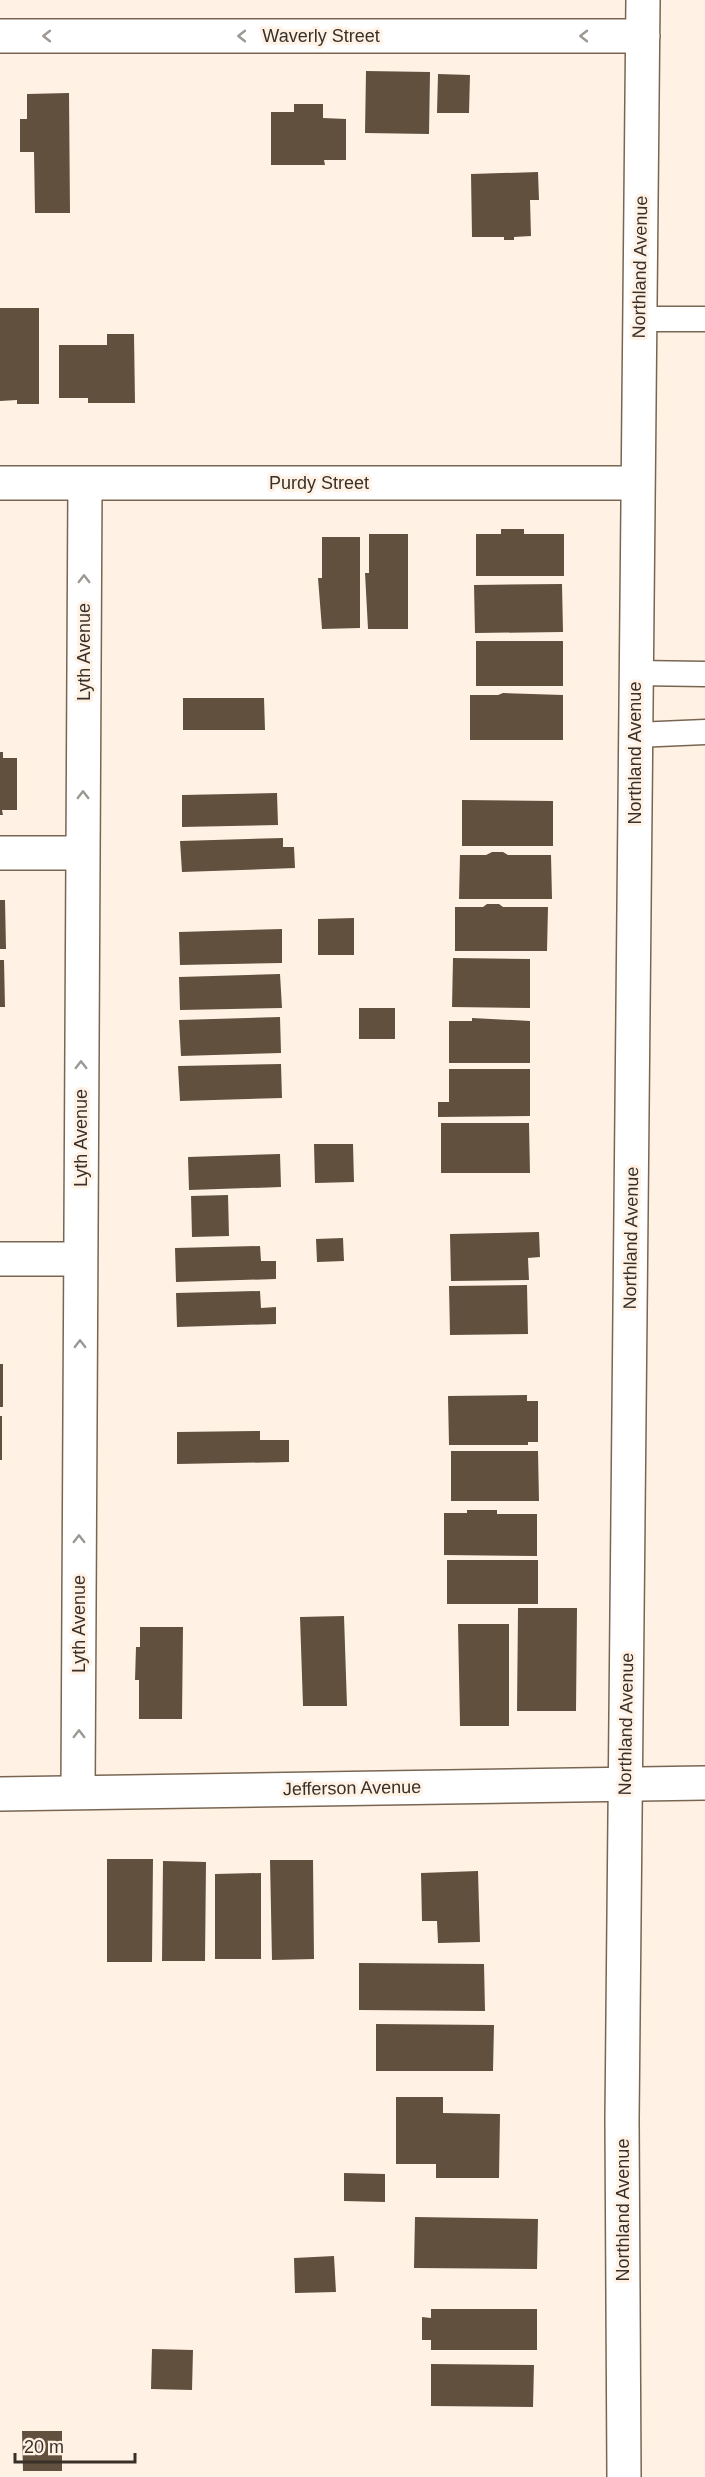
<svg xmlns="http://www.w3.org/2000/svg" width="705" height="2477" font-family="Arial,sans-serif">
  <style>
    .building { fill: #61503e }
    .lines { fill: none; stroke-linecap: round; stroke-linejoin: round }
    .service-casing { stroke: #786653; stroke-width: 27 }
    .minor-casing { stroke: #786653; stroke-width: 36 }
    .tertiary-casing { stroke: #786653; stroke-width: 36 }
    .service { stroke: #fff; stroke-width: 24 }
    .minor { stroke: #fff; stroke-width: 33 }
    .tertiary { stroke: #fff; stroke-width: 33 }
    .oneway { stroke: #9c9894 }
    .labels { text-anchor: middle; dominant-baseline: central; stroke-width: 6; stroke-linejoin: round; paint-order: stroke }
    .street-label { font-size: 18px; fill: #393129; stroke: #fff2e5 }
  </style>
  <rect width="100%" height="100%" fill="#fff2e5"/>
  <path class="building" d="M 366,71 L 430,72 L 429,134 L 365,133 Z
    M 438,74 L 470,75 L 469,113 L 437,113 Z
    M 69,93 L 70,213 L 35,213 L 34,152 L 20,152 L 20,119 L 27,119 L 27,94 Z
    M 294,104 L 323,104 L 323,118 L 346,119 L 346,160 L 324,160 L 325,165 L 271,165 L 271,112 L 294,112 Z
    M 538,172 L 539,200 L 530,200 L 531,236 L 514,237 L 514,240 L 504,240 L 504,237 L 472,237 L 471,174 Z
    M 0,308 L 39,308 L 39,404 L 17,404 L 17,400 L 0,401 Z
    M 107,334 L 134,334 L 135,403 L 88,403 L 88,398 L 59,398 L 59,345 L 107,345 Z
    M 501,529 L 524,529 L 524,534 L 564,534 L 564,576 L 476,576 L 476,534 L 501,534 Z
    M 369,534 L 408,534 L 408,629 L 368,629 L 365,573 L 369,573 Z
    M 322,537 L 360,537 L 360,628 L 322,629 L 318,578 L 322,578 Z
    M 562,584 L 563,632 L 475,633 L 474,585 Z
    M 476,641 L 563,641 L 563,686 L 476,686 Z
    M 503,693 L 563,695 L 563,740 L 470,740 L 470,695 L 498,695 Z
    M 183,698 L 264,698 L 265,730 L 183,730 Z
    M 0,752 L 3,752 L 3,758 L 17,758 L 17,810 L 2,810 L 3,815 L 0,815 Z
    M 277,793 L 278,825 L 182,827 L 182,795 Z
    M 462,800 L 553,801 L 553,846 L 462,846 Z
    M 283,838 L 283,847 L 294,847 L 295,868 L 182,872 L 180,841 Z
    M 492,852 L 503,852 L 508,855 L 551,855 L 552,899 L 459,899 L 460,855 L 486,855 Z
    M 0,900 L 5,900 L 6,949 L 0,949 Z
    M 487,904 L 499,904 L 503,907 L 548,907 L 547,951 L 455,951 L 455,907 L 483,907 Z
    M 354,918 L 354,955 L 318,955 L 318,919 Z
    M 282,929 L 282,963 L 180,965 L 179,932 Z
    M 453,958 L 530,959 L 530,1008 L 452,1007 Z
    M 0,960 L 4,960 L 5,1007 L 0,1007 Z
    M 280,974 L 282,1008 L 180,1010 L 179,977 Z
    M 359,1008 L 395,1008 L 395,1039 L 359,1039 Z
    M 280,1017 L 281,1053 L 181,1056 L 179,1020 Z
    M 472,1018 L 530,1021 L 530,1063 L 449,1063 L 449,1021 L 472,1021 Z
    M 281,1064 L 282,1098 L 180,1101 L 178,1066 Z
    M 449,1069 L 530,1069 L 530,1116 L 438,1117 L 438,1102 L 449,1102 Z
    M 441,1123 L 529,1123 L 530,1173 L 441,1173 Z
    M 314,1144 L 353,1144 L 354,1182 L 315,1183 Z
    M 280,1154 L 281,1187 L 189,1190 L 188,1157 Z
    M 228,1195 L 229,1236 L 192,1237 L 191,1196 Z
    M 539,1232 L 540,1257 L 528,1258 L 529,1280 L 451,1281 L 450,1234 Z
    M 343,1238 L 344,1261 L 317,1262 L 316,1239 Z
    M 260,1246 L 261,1261 L 276,1261 L 276,1279 L 176,1282 L 175,1248 Z
    M 527,1285 L 528,1334 L 450,1335 L 449,1286 Z
    M 260,1291 L 261,1308 L 276,1307 L 276,1324 L 177,1327 L 176,1293 Z
    M 0,1364 L 3,1364 L 3,1407 L 0,1407 Z
    M 527,1395 L 527,1401 L 538,1401 L 538,1442 L 528,1442 L 528,1445 L 449,1445 L 448,1396 Z
    M 0,1416 L 2,1416 L 2,1460 L 0,1460 Z
    M 260,1431 L 260,1440 L 289,1440 L 289,1462 L 177,1464 L 177,1432 Z
    M 451,1451 L 538,1451 L 539,1501 L 451,1501 Z
    M 467,1510 L 497,1510 L 497,1514 L 537,1514 L 537,1556 L 444,1555 L 444,1513 L 467,1513 Z
    M 447,1560 L 538,1560 L 538,1604 L 447,1604 Z
    M 518,1608 L 577,1608 L 576,1711 L 517,1711 Z
    M 344,1616 L 347,1706 L 303,1706 L 300,1617 Z
    M 458,1624 L 509,1624 L 509,1726 L 460,1726 Z
    M 140,1627 L 183,1627 L 182,1719 L 139,1719 L 139,1680 L 135,1680 L 136,1647 L 140,1647 Z
    M 107,1859 L 153,1859 L 152,1962 L 107,1962 Z
    M 270,1860 L 313,1860 L 314,1959 L 272,1960 Z
    M 163,1861 L 206,1862 L 205,1961 L 162,1961 Z
    M 478,1871 L 480,1942 L 438,1943 L 437,1921 L 422,1921 L 421,1873 Z
    M 261,1873 L 261,1959 L 215,1959 L 215,1874 Z
    M 359,1963 L 484,1964 L 485,2011 L 359,2010 Z
    M 376,2024 L 494,2025 L 493,2071 L 376,2071 Z
    M 396,2097 L 443,2097 L 443,2113 L 500,2114 L 499,2178 L 436,2178 L 436,2164 L 396,2164 Z
    M 344,2173 L 385,2174 L 385,2202 L 344,2201 Z
    M 415,2217 L 538,2219 L 537,2269 L 414,2268 Z
    M 334,2256 L 336,2292 L 295,2293 L 294,2258 Z
    M 431,2309 L 537,2309 L 537,2350 L 431,2350 L 431,2340 L 422,2340 L 422,2317 L 431,2318 Z
    M 152,2349 L 193,2350 L 192,2390 L 151,2389 Z
    M 431,2364 L 534,2365 L 533,2407 L 431,2406 Z
    M 22,2431 L 62,2431 L 62,2471 L 23,2471 Z"/>
  <g class="lines">
    <defs>
      <path id="service" d="M 639,319 L 705,319
        M 636,673 L 705,674
        M 636,735 L 705,732"/>
      <path id="minor" d="M 0,36 L 643,36
        M 0,483 L 638,483
        M 0,853 L 83,853
        M 0,1259 L 80,1259
        M 78,1792 L 85,483
        M 624,2477 L 622,2120 L 643,0"/>
      <path id="tertiary" d="M 0,1794 L 705,1783"/>
    </defs>
    <use href="#service" class="service-casing"/>
    <use href="#minor" class="minor-casing"/>
    <use href="#tertiary" class="tertiary-casing"/>
    <use href="#service" class="service"/>
    <use href="#minor" class="minor"/>
    <use href="#tertiary" class="tertiary"/>
  </g>
  <defs><path id="oneway-chevron" d="M-2-3.5L2.5 0L-2 3.5" fill="none" stroke-width="1.6" stroke-linecap="round" stroke-linejoin="round" transform="scale(1.5)"/></defs>
  <g class="oneway">
    <use href="#oneway-chevron" transform="translate(47 36) rotate(180)"/>
    <use href="#oneway-chevron" transform="translate(242 36) rotate(180)"/>
    <use href="#oneway-chevron" transform="translate(584 36) rotate(180)"/>
    <use href="#oneway-chevron" transform="translate(84 579) rotate(-90)"/>
    <use href="#oneway-chevron" transform="translate(83 795) rotate(-90)"/>
    <use href="#oneway-chevron" transform="translate(81 1065) rotate(-90)"/>
    <use href="#oneway-chevron" transform="translate(80 1344) rotate(-90)"/>
    <use href="#oneway-chevron" transform="translate(79 1539) rotate(-90)"/>
    <use href="#oneway-chevron" transform="translate(79 1734) rotate(-90)"/>
  </g>
  <g class="labels">
    <g class="street-label">
      <text x="321" y="36">Waverly Street</text>
      <text transform="translate(640 267) rotate(-89)">Northland Avenue</text>
      <text x="319" y="483">Purdy Street</text>
      <text transform="translate(84 652) rotate(-90)">Lyth Avenue</text>
      <text transform="translate(635 753) rotate(-90)">Northland Avenue</text>
      <text transform="translate(81 1138) rotate(-90)">Lyth Avenue</text>
      <text transform="translate(631 1238) rotate(-89)">Northland Avenue</text>
      <text transform="translate(79 1624) rotate(-90)">Lyth Avenue</text>
      <text transform="translate(626 1724) rotate(-89)">Northland Avenue</text>
      <text transform="translate(352 1788) rotate(-1)">Jefferson Avenue</text>
      <text transform="translate(623 2210) rotate(-90)">Northland Avenue</text>
    </g>
  </g>
  <path d="M15 2453v9h120v-9" fill="none" stroke="#393129" stroke-width="3"/>
  <text x="24" y="2453" font-size="18" fill="#393129" stroke="#fff2e5" stroke-width="4.5" paint-order="stroke">20 m</text>
</svg>
